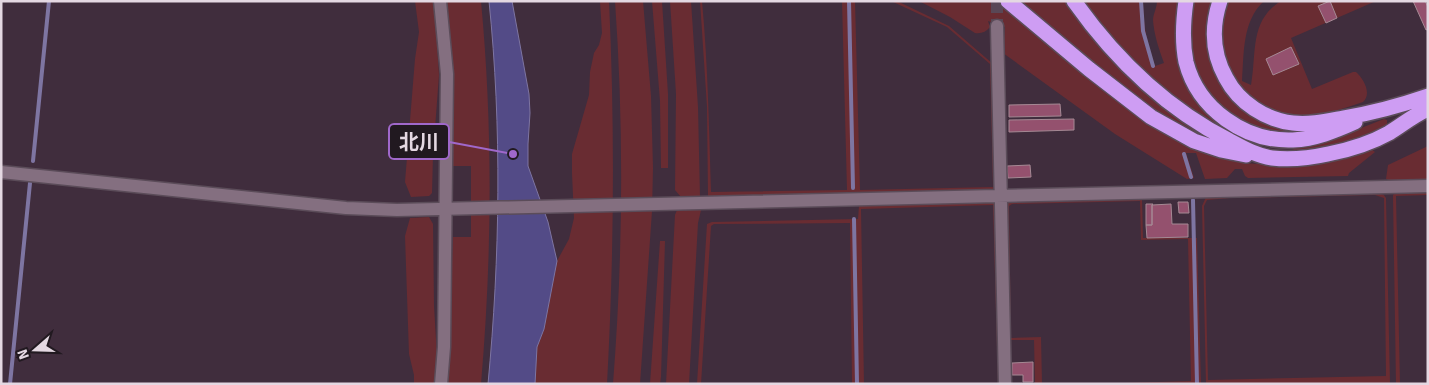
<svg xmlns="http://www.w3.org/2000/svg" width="1429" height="385" font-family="Signika,'Noto Sans JP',sans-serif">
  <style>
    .green { fill: #692c32; fill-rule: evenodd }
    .water { fill: #534b87; stroke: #7e75a2 }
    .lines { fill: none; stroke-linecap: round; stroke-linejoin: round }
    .stream { stroke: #7e75a2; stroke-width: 4 }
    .building { fill: #94516e; stroke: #a58994 }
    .minor-tunnel { stroke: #594756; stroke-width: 12; stroke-dasharray: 12 6; stroke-linecap: butt }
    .minor-casing { stroke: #5b4c59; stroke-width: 15 }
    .highway-casing { stroke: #5b4c59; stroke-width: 18 }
    .minor { stroke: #846f80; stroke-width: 12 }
    .highway { stroke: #ce9df3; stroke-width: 15 }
    .leader { fill: none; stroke: #a068cb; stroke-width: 2 }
    .callout-dot { fill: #a068cb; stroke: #211920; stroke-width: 2 }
    .callout { fill: #211920; stroke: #a068cb; stroke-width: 2 }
    .callout-label { font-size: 20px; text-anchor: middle; font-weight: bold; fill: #e4d8e2 }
  </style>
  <rect width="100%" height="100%" fill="#402d3d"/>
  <path class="green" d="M 415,1 L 434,1 L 439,75 L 433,155 L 432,193 L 429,196 L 411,197 L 405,182 L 415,59 L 419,32 Z
    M 445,1 L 481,1 C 493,129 492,256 481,384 L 447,384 L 453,237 L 471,237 L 471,166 L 453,166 L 451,74 Z
    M 600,1 L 609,1 C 615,129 614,256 607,384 L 535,384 L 537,347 L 544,329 L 557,261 L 569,239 L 574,218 L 572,173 L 572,154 L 589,95 L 590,72 L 594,53 L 599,45 L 602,33 Z
    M 615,1 L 643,1 L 651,96 L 653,168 L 652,211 L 640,384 L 613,384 C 623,257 624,128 615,1 Z
    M 652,1 L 662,1 L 668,94 L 668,168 L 661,168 L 660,101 Z
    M 670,1 L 691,1 L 698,107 L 700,197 L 681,197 L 675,190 L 676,94 Z
    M 700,1 L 702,1 C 708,65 709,129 711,192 L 847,190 L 842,1 L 855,1 L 860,190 L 993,187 L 990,64 L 947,27 L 891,1 L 897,1 L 949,26 L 993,64 L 995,191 L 708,197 L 707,107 Z
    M 919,1 L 1000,1 L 1075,67 L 1140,117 L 1202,151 L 1244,163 L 1287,166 L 1311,164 L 1371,149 L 1375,152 L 1349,173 L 1348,176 L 1248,178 L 1245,176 L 1242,169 L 1235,169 L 1227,178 L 1205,179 L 1196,153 L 1186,153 L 1194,178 L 1187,179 L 1115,134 L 1003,53 L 1005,27 L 988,21 L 990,27 C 986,32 981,34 975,33 L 950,17 Z
    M 1018,1 L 1066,1 L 1100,47 L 1201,132 L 1202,135 L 1199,136 C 1132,104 1075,48 1018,1 Z
    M 1082,1 L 1143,1 C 1143,25 1147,44 1155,66 L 1164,63 C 1159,49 1154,35 1153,20 C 1153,14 1157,8 1157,1 L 1179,1 L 1177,41 L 1228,131 L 1226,132 C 1189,110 1153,84 1123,52 C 1108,37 1095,18 1082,1 Z
    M 1192,1 L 1213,1 L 1209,15 L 1207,38 L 1210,61 L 1220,83 L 1226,92 L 1289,130 L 1289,133 C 1282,132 1276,132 1269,131 C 1228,125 1193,85 1190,43 C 1189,30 1192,15 1192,1 Z
    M 1228,1 L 1264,1 C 1242,21 1244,54 1242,81 L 1251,85 C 1257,53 1249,21 1281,1 L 1376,1 L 1291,38 L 1312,89 L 1353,72 L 1356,72 C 1364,79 1372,94 1363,102 C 1341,109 1319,118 1295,116 C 1240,110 1206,52 1228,1 Z
    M 1384,119 L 1387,120 L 1387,125 C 1371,136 1309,158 1292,149 L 1295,146 L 1351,132 Z
    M 1428,146 L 1428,180 L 1392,181 L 1386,179 L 1388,165 Z
    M 1376,192 L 1384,195 L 1386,198 L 1390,384 L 1206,384 L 1202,206 L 1206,197 ZM 1375,195 L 1384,198 L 1386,376 L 1208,380 L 1204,206 L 1207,200 L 1230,198 Z
    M 1428,192 L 1428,195 L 1396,196 L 1400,384 L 1396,384 L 1393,195 L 1395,193 Z
    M 1142,199 L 1143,238 L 1197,238 L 1201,384 L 1091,384 L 1191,381 L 1188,239 L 1141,240 L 1140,201 L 1012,204 L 1009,206 L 1011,338 L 1041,337 L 1042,384 L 1035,384 L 1034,340 L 1009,340 L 1007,203 Z
    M 995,203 L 1000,384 L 998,384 L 993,205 L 861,209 L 864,384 L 852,384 L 850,223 L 714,224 L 711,226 L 701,384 L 697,384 L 707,224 L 712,222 L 858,219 L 859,206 Z
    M 677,210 L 701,210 L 698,223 L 689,384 L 666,384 L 675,215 Z
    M 429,217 L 433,224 L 434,306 L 437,356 L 436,384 L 414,384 L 414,375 L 409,354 L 405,236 L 410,218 Z
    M 660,241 L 665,241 L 661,377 L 660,384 L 650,384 Z"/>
  <path class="water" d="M 489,1 L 512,1 L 529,94 L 530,113 L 528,144 L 528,166 L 548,222 L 557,261 L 544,329 L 537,347 L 535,384 L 488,384 C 500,257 502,128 489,1 Z"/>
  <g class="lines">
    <path class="stream" d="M 849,1 L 853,188
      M 1141,1 L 1143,31 L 1153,66
      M 1184,154 L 1191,177
      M 33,161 L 49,1
      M 1193,200 L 1197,384
      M 854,219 L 857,384
      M 10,384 L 30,183"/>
  </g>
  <path class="building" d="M 1330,1 L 1337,18 L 1326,23 L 1318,6 Z
    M 1413,1 L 1425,1 L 1428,7 L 1428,29 L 1426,30 Z
    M 1291,47 L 1299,64 L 1273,75 L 1266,59 Z
    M 1060,104 L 1061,116 L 1009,117 L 1009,105 Z
    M 1074,119 L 1074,130 L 1009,132 L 1009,120 Z
    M 1030,165 L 1031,177 L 1008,178 L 1007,166 Z
    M 1178,202 L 1188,202 L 1189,213 L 1179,213 Z
    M 1146,204 L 1153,204 L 1152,205 L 1152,225 L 1146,225 Z
    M 1171,204 L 1172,224 L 1188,224 L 1188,237 L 1147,238 L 1146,225 L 1152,225 L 1152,205 Z
    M 1033,362 L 1033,382 L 1023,382 L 1023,375 L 1012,375 L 1012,363 Z"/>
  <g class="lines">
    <path class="minor-tunnel" d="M 997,1 L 997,26"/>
    <defs>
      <path id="minor" d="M 440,1 L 447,74 L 444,347 L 441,384
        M 997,26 L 1005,384
        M 1,172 L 346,208 L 397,210 L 1428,186"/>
      <path id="highway" d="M 1008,1 L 1089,69 L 1151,117 L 1194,141 L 1221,150 L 1246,155
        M 1074,1 C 1115,59 1167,109 1230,141 C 1243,148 1257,156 1272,158 C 1290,160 1310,158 1328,154 C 1349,150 1371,143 1389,133 C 1402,125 1414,115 1428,109
        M 1186,1 C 1183,22 1182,42 1186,62 C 1198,109 1245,142 1293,140 C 1315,139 1335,131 1355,122
        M 1220,1 C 1211,28 1212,53 1226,78 C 1239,103 1266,120 1293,123 C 1310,125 1327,121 1343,118 C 1373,113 1399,106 1428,96"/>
    </defs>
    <use href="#minor" class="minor-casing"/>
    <use href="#highway" class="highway-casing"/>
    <use href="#minor" class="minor"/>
    <use href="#highway" class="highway"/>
  </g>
  <path class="leader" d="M513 154L449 142"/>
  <circle class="callout-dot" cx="513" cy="154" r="5"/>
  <rect class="callout" x="389" y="124" width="60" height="35" rx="5"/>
  <g class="callout-label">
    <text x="419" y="149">北川</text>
  </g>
  <rect width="1429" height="385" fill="none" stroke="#e4d8e2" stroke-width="5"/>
  <g transform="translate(35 350) rotate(250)" stroke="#211920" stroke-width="4" paint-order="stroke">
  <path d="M0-4L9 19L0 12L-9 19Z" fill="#e4d8e2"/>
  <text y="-8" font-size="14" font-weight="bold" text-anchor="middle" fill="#e4d8e2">N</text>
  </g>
</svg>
